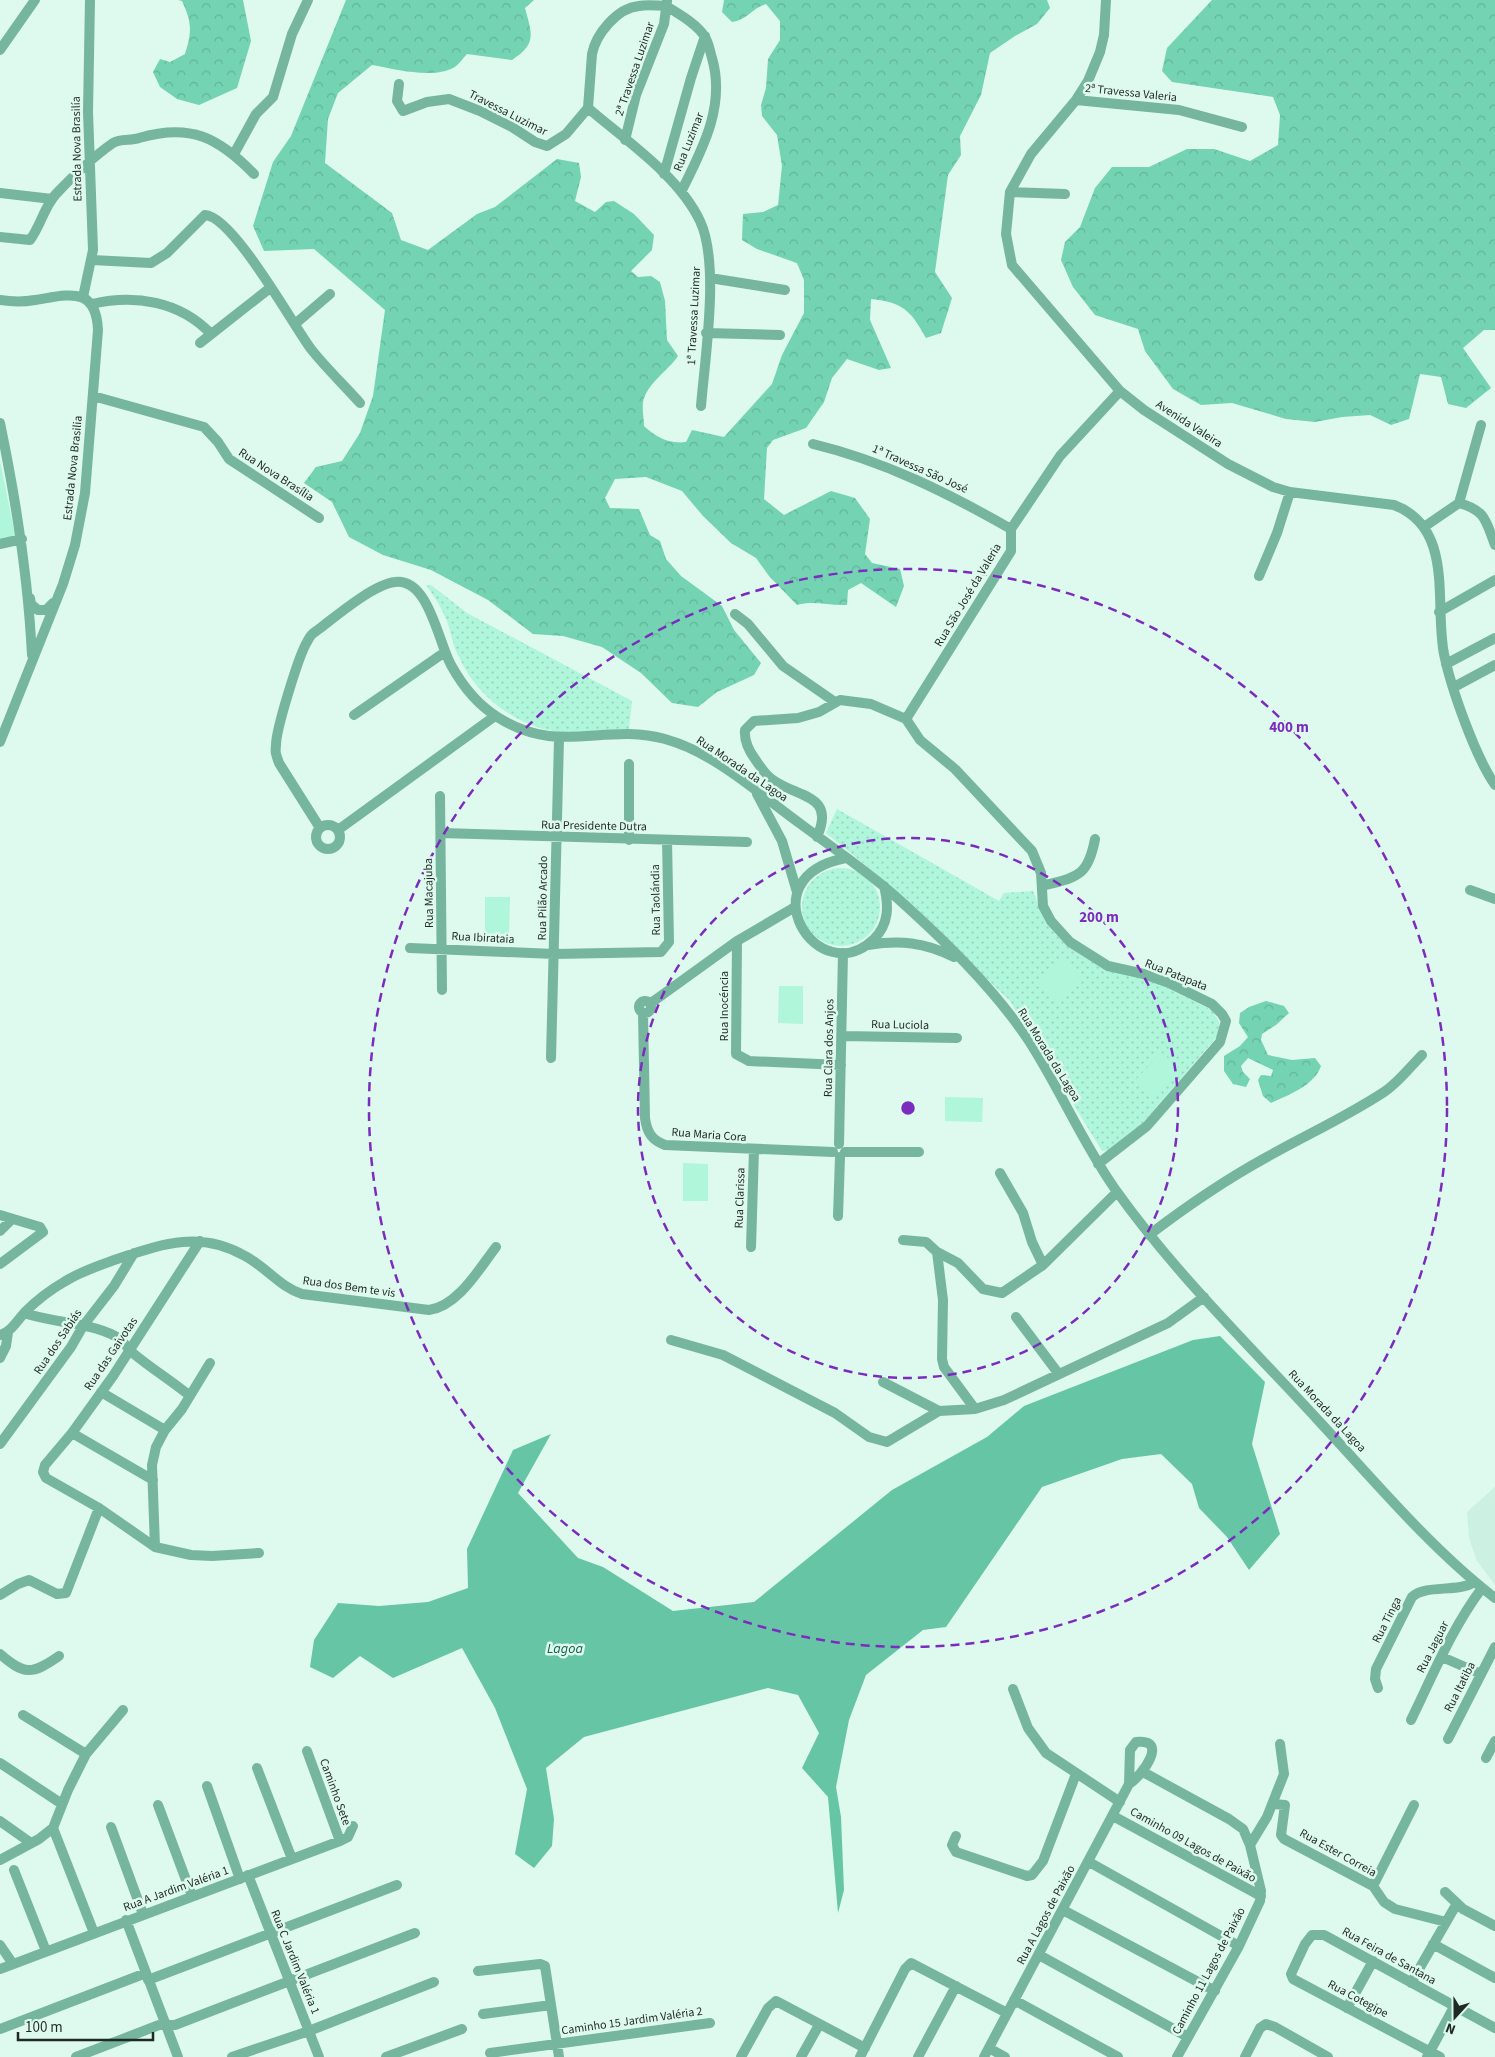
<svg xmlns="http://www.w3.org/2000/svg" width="1495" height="2057" font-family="'Source Sans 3',sans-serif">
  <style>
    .built { fill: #ccf0e1 }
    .forest { fill: url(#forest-crowns) }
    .park { fill: url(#park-dots) }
    .pitch { fill: #aff6db }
    .water { fill: #66c5a5 }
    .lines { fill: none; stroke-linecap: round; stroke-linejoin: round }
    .minor { stroke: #76b59e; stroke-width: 10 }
    .ring { fill: none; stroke: #7b2cbf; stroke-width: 2.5; stroke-dasharray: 9 6 }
    .labels { text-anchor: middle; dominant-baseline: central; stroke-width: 5; stroke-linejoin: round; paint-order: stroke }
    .street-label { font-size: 12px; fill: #1f2925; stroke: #def9ee }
    .water-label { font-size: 14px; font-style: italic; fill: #16614c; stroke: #def9ee }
    .centre { fill: #7b2cbf; stroke: #def9ee; stroke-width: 2.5 }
    .ring-label { font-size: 15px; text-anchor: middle; font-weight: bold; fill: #7b2cbf; stroke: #def9ee; stroke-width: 5; stroke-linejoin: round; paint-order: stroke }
  </style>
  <defs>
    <pattern id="forest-crowns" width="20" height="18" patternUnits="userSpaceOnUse" patternTransform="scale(1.25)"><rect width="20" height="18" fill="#73d3b2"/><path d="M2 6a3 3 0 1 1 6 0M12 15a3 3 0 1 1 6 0" fill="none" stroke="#63b599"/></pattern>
    <pattern id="park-dots" width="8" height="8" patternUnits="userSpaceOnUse" patternTransform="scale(1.25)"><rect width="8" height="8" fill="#aff6db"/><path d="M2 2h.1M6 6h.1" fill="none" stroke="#96d3bc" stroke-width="1.8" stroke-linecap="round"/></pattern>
  </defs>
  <rect width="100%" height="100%" fill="#def9ee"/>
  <path class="built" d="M 1495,1487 L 1495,1585 L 1477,1561 L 1469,1538 L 1467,1512 Z"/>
  <path class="forest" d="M 178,0 L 243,0 L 251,41 L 237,88 L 199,105 L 177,99 L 160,87 L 153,72 L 160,59 L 170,62 L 185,54 C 192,32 192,22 182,1 Z
    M 346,0 L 534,0 L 525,8 C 532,34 537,44 512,60 L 467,54 C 463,58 458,66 453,68 C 432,79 394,69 372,65 L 338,93 L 328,119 L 325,163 L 392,213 L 401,240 L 428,250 L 477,214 L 495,207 L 557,159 L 579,163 L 581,177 L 575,201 L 595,212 L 606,202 L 614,201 L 634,214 L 654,235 L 652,250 L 631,271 L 638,277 L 651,276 L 660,282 L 665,301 L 667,340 L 678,356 C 668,371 647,383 643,402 C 642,410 644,419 644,426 C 657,438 669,444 686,442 L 692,430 L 724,437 L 772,384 L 782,355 L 804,313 L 804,280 L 797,263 L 757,249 L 742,240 L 743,214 L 763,212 L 778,205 L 782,166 L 777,135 L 762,116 L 761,105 L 766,88 L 768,59 L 780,40 L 780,21 L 766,4 C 752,8 747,20 732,22 L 722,12 L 724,0 L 1047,0 L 1050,8 L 1037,24 L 1015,36 L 990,53 L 981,95 L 960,136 L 961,155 L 948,175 L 935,272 L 952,298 L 941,333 L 926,338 C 911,311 903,302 871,299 L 870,320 L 891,368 L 879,370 L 847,359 L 832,378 L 824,402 L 806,428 L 773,440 L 767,448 L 764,499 L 784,515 L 831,491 L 855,498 L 870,519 L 865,554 L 872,563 L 900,569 L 904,586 L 896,607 L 861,583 L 848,590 L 847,605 C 829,606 814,600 797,605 L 769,576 L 756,558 L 731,543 L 703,516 L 682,491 L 646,477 L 615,479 L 605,498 L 610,508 L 639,509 L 650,535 L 660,541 L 666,559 L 681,576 L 722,606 L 734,630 L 761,663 L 754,675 L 717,692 L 698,707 L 672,703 L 641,673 L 602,647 L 563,636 L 533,634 L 488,600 L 431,570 L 383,555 L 349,537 L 332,502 L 304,483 L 316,467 L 342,461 L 360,433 L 373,396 L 385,310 L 314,249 L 264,251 L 253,226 L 273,162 L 291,136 Z
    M 1212,0 L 1495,0 L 1495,330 L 1484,330 L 1463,348 L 1491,388 L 1466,408 L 1448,404 L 1441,377 L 1420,374 L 1409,419 L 1391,425 L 1370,415 L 1342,417 L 1315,422 L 1286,419 L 1232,403 L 1201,405 L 1173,389 L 1145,351 L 1138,329 L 1095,315 L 1073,287 L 1061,260 L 1065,242 L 1080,227 L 1095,188 L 1112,167 L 1149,167 L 1187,149 L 1214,149 L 1250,161 L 1278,145 L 1280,115 L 1273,97 L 1172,82 L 1162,71 L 1167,48 Z
    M 1266,1001 L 1284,1006 L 1289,1013 L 1276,1025 L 1262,1034 L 1261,1040 L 1268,1055 L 1292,1060 L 1315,1058 L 1321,1066 C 1314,1086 1288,1095 1271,1103 L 1263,1096 L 1258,1080 L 1261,1075 L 1271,1076 L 1273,1070 L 1248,1058 L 1241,1066 L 1243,1072 L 1250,1079 L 1246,1087 L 1233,1084 L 1224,1071 L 1224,1056 L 1240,1046 L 1248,1037 L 1239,1023 L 1240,1013 L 1249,1007 Z"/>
  <path class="park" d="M 426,585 L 431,585 L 467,613 L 632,701 L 629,729 C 609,730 587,734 567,733 C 521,730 478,699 459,657 C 453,647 452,636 448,624 C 443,610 435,597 426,585 Z
    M 837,809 L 999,901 L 1004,893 L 1033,891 L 1045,921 L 1071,947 L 1143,976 L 1212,1010 L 1219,1022 L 1220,1033 L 1142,1124 L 1114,1150 L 1102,1151 L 1010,1001 L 874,872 L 826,833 Z
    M802 907a39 39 0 1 1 78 0a39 39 0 1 1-78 0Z"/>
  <path class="pitch" d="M 0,461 L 17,545 L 0,548 Z
    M 485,897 L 510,897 L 509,934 L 485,934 Z
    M 1063,957 L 1082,974 L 1057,1002 L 1038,985 Z
    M 779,986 L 803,986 L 803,1024 L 778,1023 Z
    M 1161,1052 L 1180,1069 L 1154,1098 L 1135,1081 Z
    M 945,1097 L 983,1098 L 982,1122 L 945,1121 Z
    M 683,1163 L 708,1164 L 708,1201 L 683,1201 Z"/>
  <path class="water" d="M 1220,1336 L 1265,1382 L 1252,1444 L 1280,1534 L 1249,1570 L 1227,1537 L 1199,1508 L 1192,1484 L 1161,1454 L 1122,1459 L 1042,1487 L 946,1627 L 923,1630 L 866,1675 L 849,1720 L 836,1787 L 841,1817 L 844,1890 L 838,1913 L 828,1797 L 802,1768 L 819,1733 L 798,1695 L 768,1688 L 584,1737 L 546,1768 L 554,1819 L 552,1846 L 534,1868 L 515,1854 L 527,1789 L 495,1708 L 462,1648 L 393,1678 L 360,1656 L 333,1678 L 310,1667 L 314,1640 L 338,1603 L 379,1606 L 428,1602 L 468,1588 L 467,1549 L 513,1450 L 551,1434 L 518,1493 L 578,1558 L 603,1567 L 673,1611 L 754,1602 L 892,1490 L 987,1437 L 1024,1406 L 1193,1340 Z"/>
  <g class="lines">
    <path class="minor" d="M 1106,0 L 1104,35 L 1100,52 L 1088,81 L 1076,100 L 1031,154 L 1010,192 L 1006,234 L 1012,265 L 1120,391 L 1144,410 L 1228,464 L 1273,487 L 1290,492 L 1394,505 C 1455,528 1434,604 1444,654 C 1451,688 1475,756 1495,785
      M 666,6 C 658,6 648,4 639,6 C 617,8 596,34 592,54 L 588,108 C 625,140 679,176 700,221 C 720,263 705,357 701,406
      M 666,6 C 679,14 697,24 705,37 C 709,43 710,52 712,58 C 726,106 702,150 681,192
      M 0,50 L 35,0
      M 399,84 L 397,101 L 403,111 L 427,102 L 449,99 L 480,111 L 512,127 L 535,142 L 547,146 L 566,134 L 588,108
      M 1076,100 L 1179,110 L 1242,127
      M 625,140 L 636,95 L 664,24 L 667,1
      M 234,154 L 256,114 L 273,97 L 292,34 L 308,0
      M 664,174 L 691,78 L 705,36
      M 1010,192 L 1065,194
      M 0,193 L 52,199
      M 0,237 L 30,240 C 41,225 44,207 56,194 C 73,176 93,157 113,143 C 121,138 131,141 139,138 C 190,123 218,137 254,174
      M 92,260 L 151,263 L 167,253 L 205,215 C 233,216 293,325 311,349 C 326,368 344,385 360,403
      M 710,278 L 785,290
      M 83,297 L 93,250 L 88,112 L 90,0
      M 0,300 C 12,302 24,302 35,300 C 68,295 96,285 98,330 L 85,493 L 75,545 L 63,584 L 0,742
      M 92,304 C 134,294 180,301 211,334
      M 295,324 L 330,294
      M 706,333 L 780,335
      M 200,343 L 270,288
      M 93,396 L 204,427 L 218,442 L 229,459 L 319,518
      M 0,423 C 16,500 28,576 32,655
      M 813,444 C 884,461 948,493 1011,529
      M 1459,503 L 1481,425
      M 1459,503 C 1486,510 1486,522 1495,545
      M 1424,527 L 1459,503
      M 0,544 L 22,539
      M 1259,576 L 1277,533 L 1290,492
      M 30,598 L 31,604 L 38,610 L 46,610 L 53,603
      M 1439,612 L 1495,580
      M 735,614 L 748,624 L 783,666 L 835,702
      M 1446,664 L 1495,638
      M 1454,687 L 1495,665
      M 354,715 L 445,652
      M 906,719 L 1011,551 L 1011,529 L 1060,456 L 1120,391
      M 629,764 L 629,840
      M 757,794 L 782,841 L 797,892
      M 440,796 L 442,990
      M316 837a12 12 0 1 1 24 0a12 12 0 1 1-24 0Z
      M 320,828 L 279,763 C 276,754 275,754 276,745 C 276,729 299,655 307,642 C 311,634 312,634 319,629 C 336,616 374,584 395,582 C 429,578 438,642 451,665 C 462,685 479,706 499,718 C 559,756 605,722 665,739 C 716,753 760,795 802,825 C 833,848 866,870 895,896 C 944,940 993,987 1029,1041 C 1060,1089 1082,1142 1115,1189 C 1174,1272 1248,1344 1317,1419 C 1372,1478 1431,1549 1495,1598
      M 338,830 L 495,716
      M 441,833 L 747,842
      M 817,837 C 836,794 798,798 773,780 C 765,775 760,766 755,759 C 749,751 744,741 745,730 L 754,721 L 798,718 L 819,712 L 840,700 L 871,704 L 906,719 L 920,740 L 955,769 L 1032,851 L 1041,873 L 1043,906 L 1051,921 L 1070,942 L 1108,966 L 1144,974 L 1169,983 L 1212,1004 L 1222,1014 L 1226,1021 L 1220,1042 L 1147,1126 L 1098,1164
      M 846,858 C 745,877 818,993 874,939 C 889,924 889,906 884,886
      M 1042,886 C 1077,877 1088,877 1095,839
      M 1470,890 L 1495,899
      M 737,941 L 736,1054 L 749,1061 L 841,1065
      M 868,945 C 900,940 924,942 954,957
      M 410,948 L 554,954 L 661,952 L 669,942 L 667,840
      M639 1007a6 6 0 1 1 12 0a6 6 0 1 1-12 0Z
      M 651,1003 L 737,941 L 795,907
      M 643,1013 L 645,1118 C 647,1133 652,1140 665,1145 L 833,1152
      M 843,1036 L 957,1038
      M 551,1058 L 559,739
      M 839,1144 L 843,953
      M 845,1152 L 919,1152
      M 1000,1173 L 1023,1213 L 1032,1242 L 1043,1265
      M 0,1215 L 40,1227 L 43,1232 L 0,1264
      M 838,1216 L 840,1157
      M 0,1231 L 12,1219
      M 1149,1235 C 1187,1206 1225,1180 1267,1157 C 1306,1135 1346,1117 1384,1092 C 1398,1083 1410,1067 1422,1055
      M 903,1240 L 926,1242 L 937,1252 L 958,1263 L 983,1289 L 1002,1293 L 1043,1265 L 1117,1192
      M 200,1241 L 113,1376 L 72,1433 L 45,1465 L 43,1472 L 46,1478 L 99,1508 L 155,1547 L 191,1555 L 212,1556 L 259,1553
      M 751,1247 L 754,1150
      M 937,1252 L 943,1300 L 942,1359 L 944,1367 L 975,1409
      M 24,1313 C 54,1323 87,1322 115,1336 C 124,1340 126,1348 134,1354 C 152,1369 172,1381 190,1396
      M 1016,1317 L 1058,1373
      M 0,1335 C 11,1332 17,1321 25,1312 C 36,1301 50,1290 64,1282 C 81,1271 101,1265 120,1258 C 165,1243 201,1231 245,1256 C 266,1267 280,1287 302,1294 L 429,1310 C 458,1306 479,1269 496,1247
      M 671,1340 L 723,1355 L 835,1413 L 869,1437 L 887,1442 L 939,1411 L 975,1409 L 1004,1400 L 1168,1323 L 1204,1297
      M 0,1358 L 6,1346 L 8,1332
      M 883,1382 L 939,1411
      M 101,1392 L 165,1430
      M 72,1433 L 153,1480
      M 0,1444 L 71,1347 L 83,1326 L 114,1286 L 134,1253
      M 155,1547 L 152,1465 L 156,1447 L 165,1430 L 182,1409 L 210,1363
      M 0,1595 L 18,1584 L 29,1580 L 57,1594 L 66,1593 L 99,1508
      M 0,1654 C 24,1675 32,1675 59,1656
      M 1442,1657 L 1481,1674
      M 1378,1688 L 1375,1679 L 1376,1669 L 1412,1597 C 1425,1584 1457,1593 1475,1582
      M 1013,1689 L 1028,1728 L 1046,1753 L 1120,1802
      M 23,1715 L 86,1754
      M 1411,1720 C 1433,1675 1452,1628 1482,1588
      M 1448,1739 L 1495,1647
      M 307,1751 L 340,1841
      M 1486,1758 L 1495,1741
      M 0,1763 L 62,1804
      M 257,1768 L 292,1859
      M 1143,1772 L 1229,1819 L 1243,1829 L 1250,1845 L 1261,1891 L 1260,1901 L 1239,1946 L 1177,2057
      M 207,1786 L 240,1879
      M 1273,1804 L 1285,1805 L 1281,1835 L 1284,1839 L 1373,1886 L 1384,1902 L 1395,1909 L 1446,1922
      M 158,1805 L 192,1896
      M 1113,1816 L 1261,1896
      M 0,1821 L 31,1843
      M 111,1827 L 143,1914
      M 53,1828 L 94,1933
      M 956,1836 L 952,1845 L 956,1852 L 1027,1876 L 1032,1875 L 1043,1861 L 1076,1774
      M 1250,1845 L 1267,1817 L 1284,1774 L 1280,1744
      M 0,1860 L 39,1839 L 53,1828 L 68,1790 L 86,1754 L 123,1710
      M 1089,1862 L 1239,1946
      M 14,1870 L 46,1951
      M 248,1875 L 319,2057
      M 1373,1886 L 1414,1805
      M 1445,1892 L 1463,1909 L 1495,1926
      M 1063,1910 L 1215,1991
      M 126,1920 L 178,2057
      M 1433,1944 L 1495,1978
      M 0,1945 L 13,1964
      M 1039,1955 L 1188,2037
      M 0,1969 L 340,1841 L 348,1837 L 353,1826
      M 478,1971 L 540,1964 L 545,1966 L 559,2057
      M 148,1980 L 397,1885
      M 1411,1983 L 1456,1905
      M 1014,2000 L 1118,2057
      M 1347,2008 L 1373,1961
      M 483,2014 L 551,2005
      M 0,2029 L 146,1973
      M 989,2048 L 1005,2057
      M 490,2053 L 710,2023
      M 76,2057 L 159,2025 L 175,2025 L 415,1933
      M 232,2057 L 309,2031 L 434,1982
      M 386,2057 L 462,2029
      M 741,2057 L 768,2008 L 776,2001 L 865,2048
      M 801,2057 L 819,2025
      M 860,2057 L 905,1969 L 911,1963 L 1007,2013
      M 918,2057 L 956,1986
      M 984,2057 L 1129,1784 C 1142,1776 1170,1738 1136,1742 L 1130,1750 L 1129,1784
      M 1245,2057 L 1260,2028 L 1266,2024 L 1275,2027 L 1328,2057
      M 1427,2057 L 1454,2007
      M 1440,2057 L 1293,1979 L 1291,1974 L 1305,1944 L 1312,1935 L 1324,1935 L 1495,2028"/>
  </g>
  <g class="ring">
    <circle cx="908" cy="1108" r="270"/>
    <circle cx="908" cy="1108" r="539"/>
  </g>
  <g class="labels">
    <g class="street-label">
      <text transform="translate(635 69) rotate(-71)">2ª Travessa Luzimar</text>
      <text transform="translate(1131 93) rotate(6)">2ª Travessa Valeria</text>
      <text transform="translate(508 113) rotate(27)">Travessa Luzimar</text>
      <text transform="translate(689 142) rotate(-68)">Rua Luzimar</text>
      <text transform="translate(77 149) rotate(-91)">Estrada Nova Brasilía</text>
      <text transform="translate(694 316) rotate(-87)">1ª Travessa Luzimar</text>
      <text transform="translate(1189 424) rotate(33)">Avenida Valeira</text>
      <text transform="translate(73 468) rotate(-84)">Estrada Nova Brasilia</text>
      <text transform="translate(920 469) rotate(24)">1ª Travessa São José</text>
      <text transform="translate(276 475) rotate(33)">Rua Nova Brasília</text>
      <text transform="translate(968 595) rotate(-59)">Rua São José da Valeria</text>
      <text transform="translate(742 769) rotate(34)">Rua Morada da Lagoa</text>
      <text transform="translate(594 826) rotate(1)">Rua Presidente Dutra</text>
      <text transform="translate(429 893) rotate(-91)">Rua Macajuba</text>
      <text transform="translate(543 898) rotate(-89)">Rua Pilão Arcado</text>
      <text transform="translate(656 900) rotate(-91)">Rua Taolándia</text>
      <text transform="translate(483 938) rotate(3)">Rua Ibirataia</text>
      <text transform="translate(1176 975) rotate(22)">Rua Patapata</text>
      <text transform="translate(724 1006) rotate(-90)">Rua Inocéncia</text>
      <text transform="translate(900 1025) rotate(1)">Rua Luciola</text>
      <text transform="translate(829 1048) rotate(-89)">Rua Clara dos Anjos</text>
      <text transform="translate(1049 1055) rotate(58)">Rua Morada da Lagoa</text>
      <text transform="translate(709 1135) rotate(4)">Rua Maria Cora</text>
      <text transform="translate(740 1198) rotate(-88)">Rua Clarissa</text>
      <text transform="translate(349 1287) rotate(8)">Rua dos Bem te vis</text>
      <text transform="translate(58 1342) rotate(-56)">Rua dos Sabiás</text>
      <text transform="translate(111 1354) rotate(-56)">Rua das Gaivotas</text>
      <text transform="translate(1327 1411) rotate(47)">Rua Morada da Lagoa</text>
      <text transform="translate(1387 1620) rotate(-63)">Rua Tinga</text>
      <text transform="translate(1433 1647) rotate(-63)">Rua Jaguar</text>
      <text transform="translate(1460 1687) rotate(-63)">Rua Itatiba</text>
      <text transform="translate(335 1792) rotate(70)">Caminho Sete</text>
      <text transform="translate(1193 1845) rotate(29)">Caminho 09 Lagos de Paixão</text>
      <text transform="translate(1338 1853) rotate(29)">Rua Ester Correia</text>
      <text transform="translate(176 1889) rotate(-20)">Rua A Jardim Valéria 1</text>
      <text transform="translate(1046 1915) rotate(-62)">Rua A Lagos de Paixão</text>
      <text transform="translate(1389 1956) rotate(29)">Rua Feira de Santana</text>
      <text transform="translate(295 1962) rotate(68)">Rua C Jardim Valéria 1</text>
      <text transform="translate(1209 1971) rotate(-62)">Caminho 11 Lagos de Paixão</text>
      <text transform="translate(1358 1999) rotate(28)">Rua Cotegipe</text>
      <text transform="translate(632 2021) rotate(-8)">Caminho 15 Jardim Valéria 2</text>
    </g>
    <g class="water-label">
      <text x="565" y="1649">Lagoa</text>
    </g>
  </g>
  <circle cx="908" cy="1108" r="8" class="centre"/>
  <g class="ring-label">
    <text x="1289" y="732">400 m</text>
    <text x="1099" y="922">200 m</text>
  </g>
  <g transform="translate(1455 2017) rotate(201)" stroke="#def9ee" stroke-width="4" paint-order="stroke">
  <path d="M0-4L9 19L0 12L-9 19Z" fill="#1f2925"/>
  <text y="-8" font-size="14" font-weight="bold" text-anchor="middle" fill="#1f2925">N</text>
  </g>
  <path d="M18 2032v8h135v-8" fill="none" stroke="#1f2925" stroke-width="2.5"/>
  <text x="25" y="2032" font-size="15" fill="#1f2925" stroke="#def9ee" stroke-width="4" paint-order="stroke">100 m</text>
</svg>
